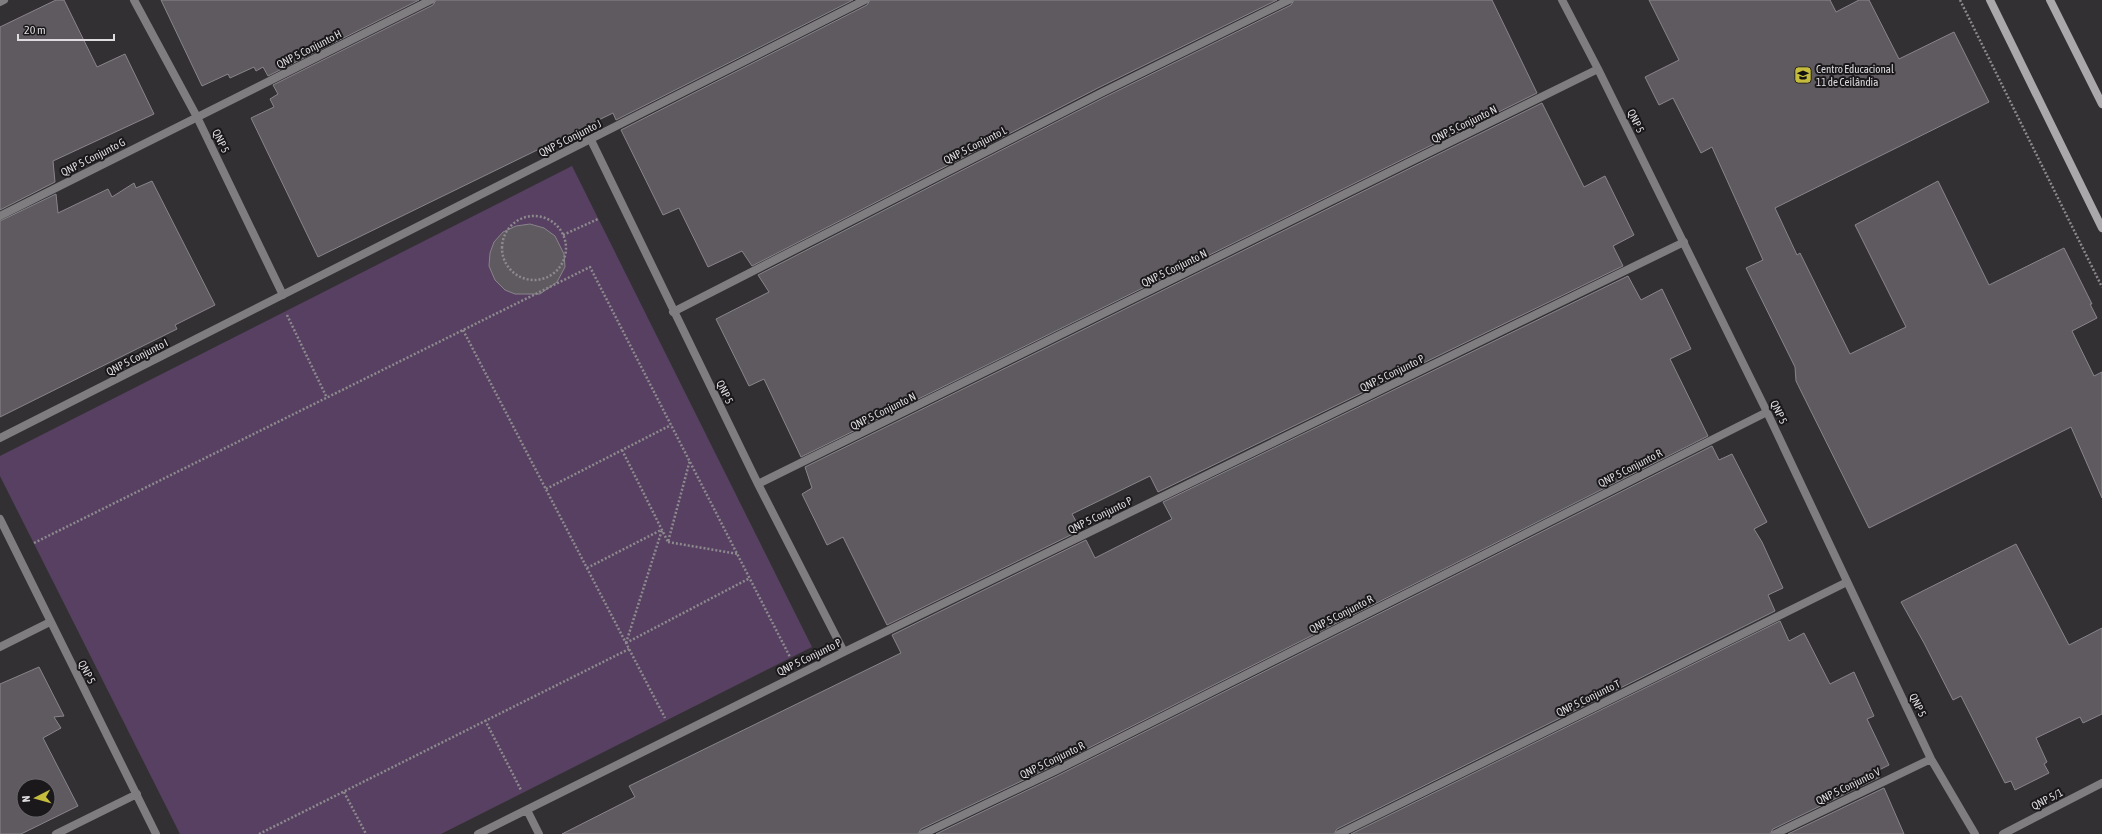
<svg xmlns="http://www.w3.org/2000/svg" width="2102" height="834" font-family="'Asap Condensed',sans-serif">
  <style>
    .park { fill: #574061 }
    .building { fill: #5e5a60; stroke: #89858b; fill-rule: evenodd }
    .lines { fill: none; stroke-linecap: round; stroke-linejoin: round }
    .path { stroke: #8d8a8e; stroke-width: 2.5; stroke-dasharray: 2 2; stroke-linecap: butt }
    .minor { stroke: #7f7d80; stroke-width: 8 }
    .secondary { stroke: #aba8ac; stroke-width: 8 }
    .labels { text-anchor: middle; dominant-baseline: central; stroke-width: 4; stroke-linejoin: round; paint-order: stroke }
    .street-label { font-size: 11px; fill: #dfdce0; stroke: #1a181a }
    .poi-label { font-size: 11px; fill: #dfdce0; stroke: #1a181a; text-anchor: start }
  </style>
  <rect width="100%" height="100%" fill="#333034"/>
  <path class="park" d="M 572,166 L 812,647 L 441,834 L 180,834 L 0,476 L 0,456 Z"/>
  <path class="building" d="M 56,0 L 64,0 L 97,67 L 125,54 L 154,114 L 53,161 L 55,182 L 0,210 L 0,27 Z
    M 161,0 L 419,0 L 268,76 L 263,67 L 256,71 L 254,67 L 230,78 L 228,74 L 202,86 Z
    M 436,0 L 853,0 L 616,120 L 613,113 L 318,257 L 251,118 L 274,107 L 270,99 L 278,94 L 273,85 L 433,5 Z
    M 870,0 L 1277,0 L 1098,88 L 752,266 L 742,251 L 708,267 L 679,208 L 663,215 L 621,130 L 867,5 Z
    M 1294,0 L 1492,0 L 1537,93 L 801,457 L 764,379 L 749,386 L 716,319 L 769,292 L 758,275 L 1103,98 L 1291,5 Z
    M 1649,0 L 1830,0 L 1836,12 L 1859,0 L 1869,0 L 1899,59 L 1954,32 L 1989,102 L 1775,208 L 1797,255 L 1800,253 L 1850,354 L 1906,327 L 1855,225 L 1938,181 L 1989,285 L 2064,248 L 2092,304 L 2090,304 L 2097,318 L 2072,331 L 2094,376 L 2102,372 L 2102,498 L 2071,427 L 1869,528 L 1796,381 L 1795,367 L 1746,268 L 1763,260 L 1712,147 L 1701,153 L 1673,98 L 1659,105 L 1645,77 L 1679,60 Z
    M 1542,103 L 1584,187 L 1605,176 L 1634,235 L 1613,246 L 1623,266 L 1158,492 L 1150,476 L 1072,514 L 1081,530 L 887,625 L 843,537 L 827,545 L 802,494 L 812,488 L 805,467 Z
    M 152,181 L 215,305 L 175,325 L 177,329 L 0,417 L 0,221 L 56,194 L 58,213 L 108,189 L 112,197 L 134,183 L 136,188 Z
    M 530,224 L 544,228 L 555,236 L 564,254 L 565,267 L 557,282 L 540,294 L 515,294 L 505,290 L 495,280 L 489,266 L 490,253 L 494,242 L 503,232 L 516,226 Z
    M 1628,276 L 1641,300 L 1662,289 L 1691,349 L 1670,359 L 1708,436 L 1053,766 L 921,829 L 918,834 L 562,834 L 635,797 L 629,786 L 901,653 L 892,635 L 1086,540 L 1095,558 L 1172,519 L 1163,502 Z
    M 1712,446 L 1719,460 L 1732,454 L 1767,522 L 1754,529 L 1762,542 L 1783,588 L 1768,595 L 1775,611 L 1337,829 L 1334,834 L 936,834 L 1057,776 Z
    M 2016,544 L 2069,645 L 2102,628 L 2102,714 L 2083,723 L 2080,717 L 2036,738 L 2047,762 L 2044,764 L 2049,773 L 2015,790 L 2011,781 L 2005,783 L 1961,696 L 1953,700 L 1924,643 L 1901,602 Z
    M 1780,621 L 1789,641 L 1804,633 L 1830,684 L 1854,672 L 1874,716 L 1867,719 L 1889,765 L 1877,771 L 1880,777 L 1773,829 L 1770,834 L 1351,834 Z
    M 39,667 L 64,716 L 54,717 L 61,728 L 43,738 L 78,806 L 21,834 L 0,834 L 0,684 ZM 24,786 L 48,786 L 48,810 L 24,810 Z
    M 1884,788 L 1904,834 L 1788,834 Z"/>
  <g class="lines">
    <path class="path" d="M 1960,0 L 2102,287
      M502 248a32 32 0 1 1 64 0a32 32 0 1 1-64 0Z
      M 563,235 L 598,219
      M 287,315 L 327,398
      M 463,330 L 665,718
      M 622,450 L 668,542 L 690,460
      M 546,489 L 671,425
      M 668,542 L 738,554
      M 34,543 L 590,267 L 790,657
      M 587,568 L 661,530
      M 626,643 L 750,578
      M 626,643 L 662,530
      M 485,720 L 521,790
      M 344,792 L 366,834
      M 259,834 L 629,649"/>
    <path class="minor" d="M 134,0 L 197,117 L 283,295
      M 1562,0 L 1598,69 L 1767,412 L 1931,759 L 1975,834
      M 0,2 L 4,0
      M 591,140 L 758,484 L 844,652
      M 0,216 L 431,0
      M 673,312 L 1101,93 L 1289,0
      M 0,438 L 865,0
      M 758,484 L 1598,69
      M 0,519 L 156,834
      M 0,647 L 50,622
      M 527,810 L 539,834
      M 56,834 L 137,794
      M 478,834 L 844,652 L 1684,242
      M 923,834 L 1055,771 L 1767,412
      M 1339,834 L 1847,582
      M 1775,834 L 1931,759
      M 2003,834 L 2102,783"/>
    <path class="secondary" d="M 1990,0 L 2102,228
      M 2050,0 L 2102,104"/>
  </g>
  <defs>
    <symbol id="school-square" viewBox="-11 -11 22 22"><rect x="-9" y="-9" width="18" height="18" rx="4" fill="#c5bc3d" stroke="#1a181a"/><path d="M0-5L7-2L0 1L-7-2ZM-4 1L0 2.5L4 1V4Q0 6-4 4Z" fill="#111"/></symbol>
  </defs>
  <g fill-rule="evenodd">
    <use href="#school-square" x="1793" y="65" width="20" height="20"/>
  </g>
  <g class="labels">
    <g class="street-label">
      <text transform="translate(309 49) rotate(-27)">QNP 5 Conjunto H</text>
      <text transform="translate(1636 121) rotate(64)">QNP 5</text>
      <text transform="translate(1464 124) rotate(-26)">QNP 5 Conjunto N</text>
      <text transform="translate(570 138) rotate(-27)">QNP 5 Conjunto J</text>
      <text transform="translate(221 141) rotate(64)">QNP 5</text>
      <text transform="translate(975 145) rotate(-27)">QNP 5 Conjunto L</text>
      <text transform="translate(93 157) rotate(-27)">QNP 5 Conjunto G</text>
      <text transform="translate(1174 268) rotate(-26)">QNP 5 Conjunto N</text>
      <text transform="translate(137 357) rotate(-27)">QNP 5 Conjunto I</text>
      <text transform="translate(1392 373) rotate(-26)">QNP 5 Conjunto P</text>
      <text transform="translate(725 392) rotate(64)">QNP 5</text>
      <text transform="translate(883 411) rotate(-26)">QNP 5 Conjunto N</text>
      <text transform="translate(1779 412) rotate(65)">QNP 5</text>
      <text transform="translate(1630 468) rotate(-27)">QNP 5 Conjunto R</text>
      <text transform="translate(1100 515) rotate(-26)">QNP 5 Conjunto P</text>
      <text transform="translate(1341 614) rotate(-27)">QNP 5 Conjunto R</text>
      <text transform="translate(809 657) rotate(-26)">QNP 5 Conjunto P</text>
      <text transform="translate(87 672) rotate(63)">QNP 5</text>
      <text transform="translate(1588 698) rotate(-26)">QNP 5 Conjunto T</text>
      <text transform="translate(1918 705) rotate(65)">QNP 5</text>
      <text transform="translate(1052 760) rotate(-26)">QNP 5 Conjunto R</text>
      <text transform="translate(1848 786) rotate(-26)">QNP 5 Conjunto V</text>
      <text transform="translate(2047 799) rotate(-27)">QNP 5/1</text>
    </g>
    <g class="poi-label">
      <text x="1816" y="69">Centro Educacional<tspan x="1816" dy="13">11 de Ceilândia</tspan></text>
    </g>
  </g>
  <g transform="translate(36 798) rotate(264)"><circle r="19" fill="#1a181a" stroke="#696669"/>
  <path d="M0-3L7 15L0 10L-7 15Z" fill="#c5bc3d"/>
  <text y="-6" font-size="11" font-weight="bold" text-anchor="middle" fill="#dfdce0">N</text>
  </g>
  <path d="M18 34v6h96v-6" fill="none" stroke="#dfdce0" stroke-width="2"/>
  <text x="24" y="34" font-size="12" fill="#dfdce0" stroke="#1a181a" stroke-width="3" paint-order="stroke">20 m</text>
</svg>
